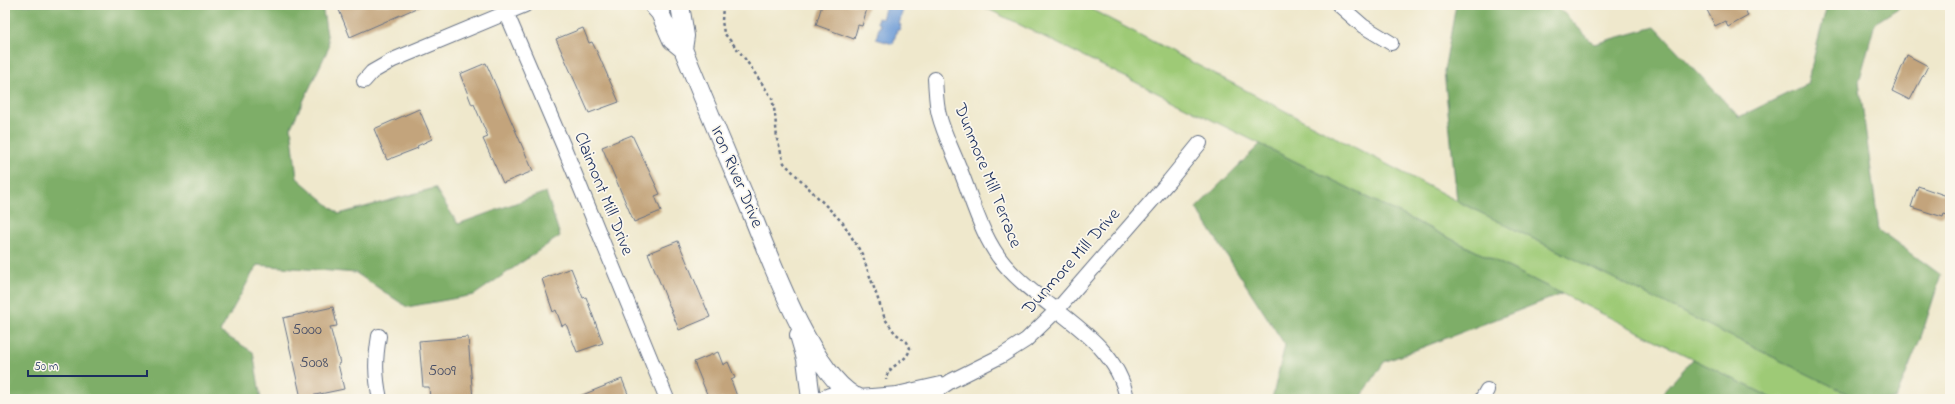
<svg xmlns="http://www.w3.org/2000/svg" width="1955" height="404" font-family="'Indie Flower',sans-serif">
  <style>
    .green { fill: #9eca76; stroke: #5c7c6a }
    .forest { fill: #7eae67; stroke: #4c6e62 }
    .water { fill: #6f9dd7; stroke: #45669a }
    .building { fill: #c3a47b }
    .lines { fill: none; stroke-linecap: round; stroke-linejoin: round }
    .minor-casing { stroke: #657084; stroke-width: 16 }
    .tertiary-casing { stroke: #657084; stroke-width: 20 }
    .path { stroke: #657084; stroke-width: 2.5; stroke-dasharray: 3 3; stroke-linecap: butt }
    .minor { stroke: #fff; stroke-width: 14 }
    .tertiary { stroke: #fff; stroke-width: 18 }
    .labels { text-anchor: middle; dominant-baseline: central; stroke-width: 3.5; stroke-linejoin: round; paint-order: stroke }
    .number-label { font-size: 16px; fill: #454c65 }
    .street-label { font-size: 18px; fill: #1b2f5e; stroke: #fbf7ec }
  </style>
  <rect width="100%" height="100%" fill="#fbf7ec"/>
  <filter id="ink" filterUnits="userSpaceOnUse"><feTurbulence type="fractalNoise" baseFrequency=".025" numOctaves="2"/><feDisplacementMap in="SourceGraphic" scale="8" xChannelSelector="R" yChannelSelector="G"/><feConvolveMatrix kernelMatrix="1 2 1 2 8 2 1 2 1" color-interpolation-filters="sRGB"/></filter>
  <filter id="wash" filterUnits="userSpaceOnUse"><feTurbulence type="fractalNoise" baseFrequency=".012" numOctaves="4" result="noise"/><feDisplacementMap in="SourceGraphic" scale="16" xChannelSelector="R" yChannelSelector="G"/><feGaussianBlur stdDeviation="0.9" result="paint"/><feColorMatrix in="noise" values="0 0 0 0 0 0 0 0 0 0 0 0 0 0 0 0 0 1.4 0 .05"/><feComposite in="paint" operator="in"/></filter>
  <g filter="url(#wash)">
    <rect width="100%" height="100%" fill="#efe8cc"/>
    <path class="green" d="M 980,5 L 1083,5 L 1457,201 L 1858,399 L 1774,399 Z"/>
    <path class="forest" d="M 5,5 L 322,5 L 329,47 L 291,127 L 297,178 L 339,214 L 435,188 L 458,224 L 546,192 L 560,236 L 474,295 L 407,307 L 356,273 L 257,265 L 220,332 L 253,352 L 261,399 L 5,399 Z
      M 1456,5 L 1556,5 L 1594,44 L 1655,27 L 1739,117 L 1807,84 L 1827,5 L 1903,5 L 1875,23 L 1859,82 L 1879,230 L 1941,275 L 1922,334 L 1896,399 L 1858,399 L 1457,201 L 1444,71 Z
      M 1260,144 L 1562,294 L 1384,362 L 1360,399 L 1272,399 L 1285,345 L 1196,208 Z
      M 1693,359 L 1774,399 L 1657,399 Z"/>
    <path class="water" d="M 886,5 L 903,9 L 899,24 L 901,25 L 899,30 L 897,30 L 893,44 L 876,39 L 880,24 L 877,23 L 878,18 L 882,19 Z"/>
    <g id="blocks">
      <path class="building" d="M 337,5 L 423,5 L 350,37 Z
        M 822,5 L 868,5 L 862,26 L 858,25 L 854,39 L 816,25 Z
        M 1707,5 L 1743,5 L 1748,16 L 1728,27 L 1725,21 L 1715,26 L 1707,10 L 1709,9 Z
        M 583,28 L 589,43 L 592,42 L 599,56 L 619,102 L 589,113 L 556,39 Z
        M 1907,55 L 1928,66 L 1910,100 L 1892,91 Z
        M 486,63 L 533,171 L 503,183 L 483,139 L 488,137 L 474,104 L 472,105 L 460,74 Z
        M 419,109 L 432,139 L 417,146 L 418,148 L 387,160 L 374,129 Z
        M 632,135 L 660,194 L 655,196 L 661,211 L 634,222 L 602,147 Z
        M 1918,186 L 1950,197 L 1950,216 L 1944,214 L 1943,217 L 1911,207 Z
        M 678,241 L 710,317 L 679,330 L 648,253 Z
        M 571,268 L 583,298 L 586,297 L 603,343 L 577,352 L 566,324 L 562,326 L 556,310 L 553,312 L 542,279 Z
        M 333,307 L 337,326 L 330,327 L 340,363 L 338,364 L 344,389 L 301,398 L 283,318 Z
        M 468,337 L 473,399 L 430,399 L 429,387 L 423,387 L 419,341 Z
        M 718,352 L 723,365 L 728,362 L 735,378 L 731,380 L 738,399 L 709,399 L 694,362 Z
        M 622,379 L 630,399 L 575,399 L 575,398 Z"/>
    </g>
  </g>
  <g filter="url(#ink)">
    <use href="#blocks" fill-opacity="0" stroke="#657084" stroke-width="1"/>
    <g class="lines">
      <defs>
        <path id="minor" d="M 503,5 L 563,145 L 667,399
          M 1339,5 L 1363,26 L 1391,43
          M 935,79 C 936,91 936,104 939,115 C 944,135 954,153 961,172 C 973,202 983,240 1005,265 C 1043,310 1116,336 1127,399
          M 364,81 L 372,72 L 393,60 L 525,5
          M 379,336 C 375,360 375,375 380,399
          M 859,397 L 897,394 L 941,384
          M 924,399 L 951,381 L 1001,356 L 1026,340 L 1057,310 L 1169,181 L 1200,143
          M 1482,399 L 1487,390"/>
        <path id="tertiary" d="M 653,5 L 660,13 L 672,40 L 683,49 C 704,100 725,151 747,202 C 768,253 808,368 854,396
          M 680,5 L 685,36 L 683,49
          M 799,335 L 806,359 L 811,399
          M 825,399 C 836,394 846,393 857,397"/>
      </defs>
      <use href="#minor" class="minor-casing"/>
      <use href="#tertiary" class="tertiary-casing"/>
      <path class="path" d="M 723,5 L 722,21 L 724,33 L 743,56 L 772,98 L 775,114 L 777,139 L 784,163 L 843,223 L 862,254 L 885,319 L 895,333 L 907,342 L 910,348 C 908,363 887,364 886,380"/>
      <use href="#minor" class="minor"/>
      <use href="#tertiary" class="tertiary"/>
    </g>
  </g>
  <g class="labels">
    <g class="number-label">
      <text x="307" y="330">5000</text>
      <text x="314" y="363">5008</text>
      <text x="442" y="371">5009</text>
    </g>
    <g class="street-label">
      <text transform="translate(987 176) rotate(68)">Dunmore Mill Terrace</text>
      <text transform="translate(736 177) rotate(67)">Iron River Drive</text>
      <text transform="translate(603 194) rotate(68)">Claimont Mill Drive</text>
      <text transform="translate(1072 262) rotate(-48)">Dunmore Mill Drive</text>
    </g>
  </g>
  <rect width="1955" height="404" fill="none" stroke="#fbf7ec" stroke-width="20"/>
  <path d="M28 370v6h119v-6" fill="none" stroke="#1b2f5e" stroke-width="2"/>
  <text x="34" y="370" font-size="12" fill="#1b2f5e" stroke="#fbf7ec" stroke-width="3" paint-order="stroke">50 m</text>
</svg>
